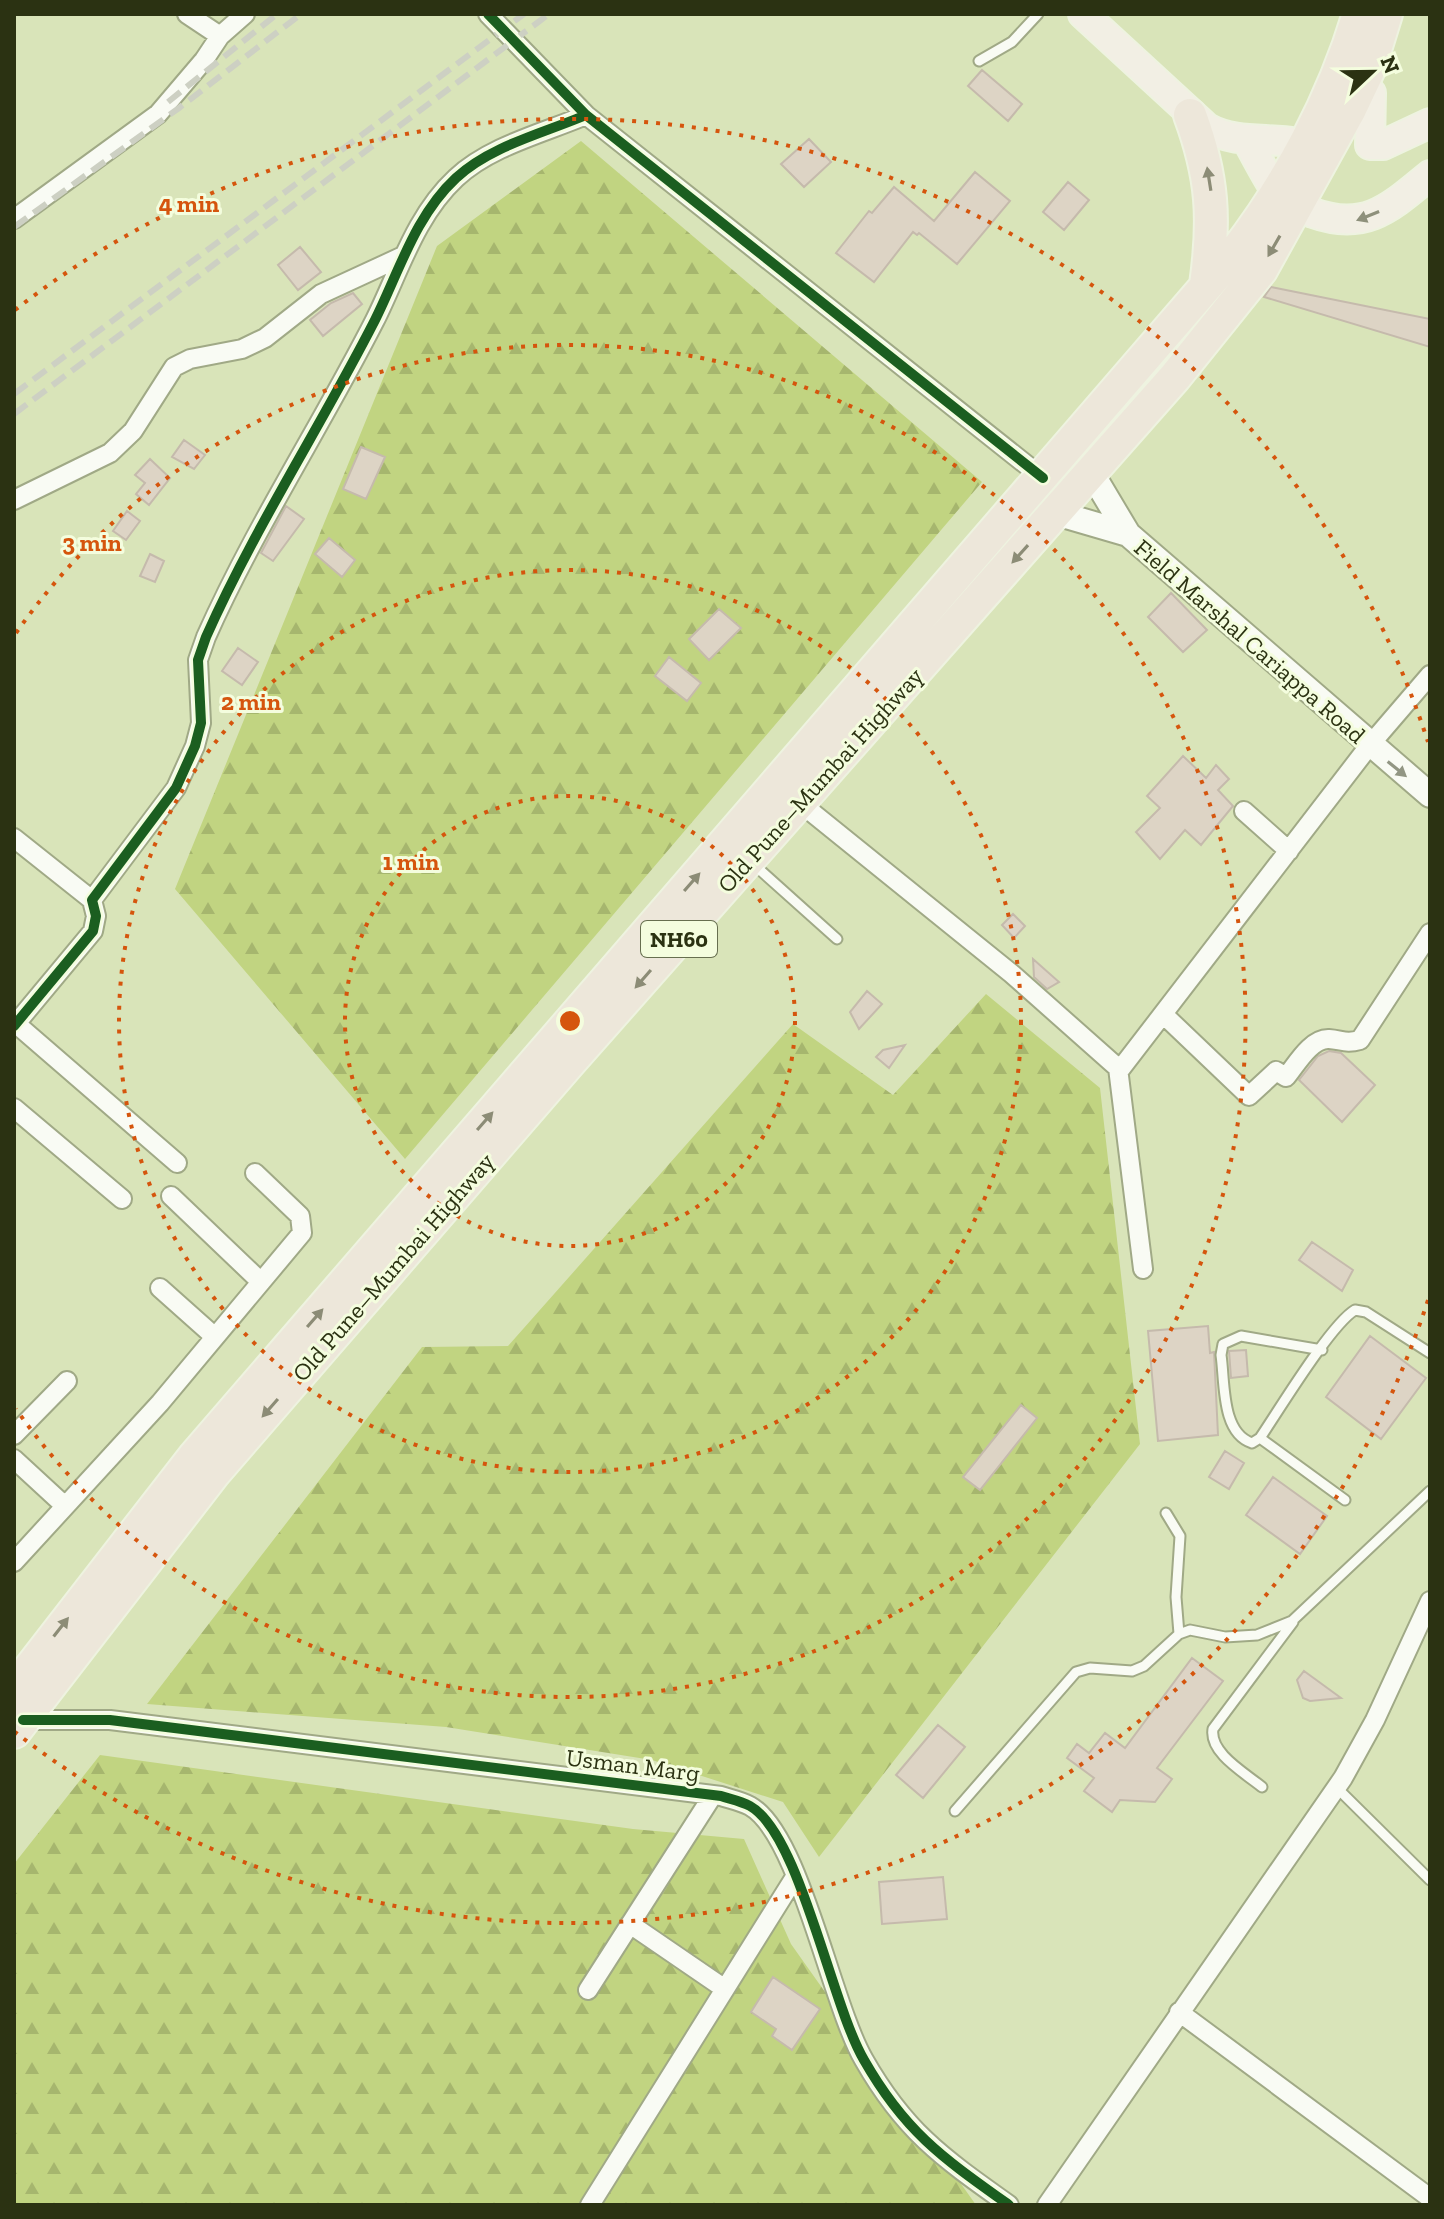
<svg xmlns="http://www.w3.org/2000/svg" width="1444" height="2219" font-family="'Zilla Slab',serif">
  <style>
    .forest { fill: url(#forest-firs) }
    .building { fill: #ddd4c5; stroke: #c5baac; stroke-width: 2 }
    .lines { fill: none; stroke-linecap: round; stroke-linejoin: round }
    .lane-casing { stroke: #a0a986; stroke-width: 13 }
    .street-casing { stroke: #a0a986; stroke-width: 22 }
    .secondary-casing { stroke: #a0a986; stroke-width: 28 }
    .primary-casing { stroke: #eef3e0; stroke-width: 32 }
    .highway-casing { stroke: #eef3e0; stroke-width: 36 }
    .lane { stroke: #f9fbf4; stroke-width: 9 }
    .street { stroke: #f9fbf4; stroke-width: 18 }
    .secondary { stroke: #f9fbf4; stroke-width: 24 }
    .primary { stroke: #f2efe4; stroke-width: 28 }
    .highway { stroke: #ede7da; stroke-width: 32 }
    .rail { stroke: #cdd0c3; stroke-width: 6; stroke-dasharray: 16 8; stroke-linecap: butt }
    .cycleway-casing { stroke: #f4fdde; stroke-width: 15 }
    .cycleway { stroke: #1b5e20; stroke-width: 10 }
    .oneway { fill: #8c8c76 }
    .oneway2 { fill: #8e907b }
    .oneway3 { fill: #929683 }
    .ring { fill: none; stroke: #d5550d; stroke-width: 4; stroke-dasharray: 4 8 }
    .labels { text-anchor: middle; dominant-baseline: central; stroke-width: 6; stroke-linejoin: round; paint-order: stroke }
    .shield { fill: #f4fdde; stroke: #676f4f; stroke-width: 2 }
    .shield-label { font-size: 22px; font-weight: bold; fill: #2b3212 }
    .street-label { font-size: 24px; fill: #2b3212; stroke: #f4fdde }
    .centre { fill: #d5550d; stroke: #f4fdde; stroke-width: 4 }
    .ring-label { font-size: 24px; text-anchor: middle; font-weight: bold; fill: #d5550d; stroke: #f4fdde; stroke-width: 6; stroke-linejoin: round; paint-order: stroke }
  </style>
  <defs>
    <pattern id="forest-firs" width="22" height="20" patternUnits="userSpaceOnUse" patternTransform="scale(2)"><rect width="22" height="20" fill="#c1d481"/><path d="M5 1l3.5 6h-7zM16 11l3.5 6h-7z" fill="#a6b66e"/></pattern>
  </defs>
  <rect width="100%" height="100%" fill="#d9e4b9"/>
  <path class="forest" d="M 581,141 L 982,482 L 405,1159 L 175,889 L 437,246 Z
    M 986,994 L 1100,1088 L 1140,1444 L 819,1857 L 783,1802 L 652,1760 L 446,1727 L 147,1704 L 422,1347 L 508,1346 L 793,1024 L 893,1095 Z
    M 100,1755 L 633,1829 L 744,1839 L 791,1944 L 976,2205 L 14,2205 L 14,1864 Z"/>
  <path class="building" d="M 982,70 L 1022,104 L 1008,121 L 968,86 Z
    M 809,139 L 831,162 L 804,187 L 781,164 Z
    M 975,172 L 1010,201 L 957,264 L 919,233 L 917,235 L 913,232 L 874,282 L 836,253 L 869,211 L 872,213 L 894,187 L 934,221 Z
    M 1068,182 L 1089,200 L 1064,230 L 1043,212 Z
    M 300,247 L 321,272 L 298,290 L 278,265 Z
    M 1271,287 L 1430,319 L 1430,347 L 1264,297 Z
    M 353,293 L 362,304 L 323,336 L 310,320 L 331,303 Z
    M 184,440 L 205,455 L 194,469 L 172,457 Z
    M 361,447 L 385,457 L 366,499 L 343,489 Z
    M 150,459 L 170,478 L 149,505 L 136,494 L 145,483 L 135,475 Z
    M 286,506 L 304,519 L 273,561 L 261,553 Z
    M 127,511 L 140,521 L 126,540 L 113,531 Z
    M 329,538 L 355,560 L 342,577 L 315,554 Z
    M 150,554 L 164,561 L 155,582 L 140,576 Z
    M 1171,593 L 1207,630 L 1183,652 L 1148,617 Z
    M 719,609 L 741,628 L 709,660 L 689,639 Z
    M 238,648 L 258,662 L 242,685 L 222,671 Z
    M 669,657 L 701,683 L 687,701 L 655,676 Z
    M 1183,756 L 1206,778 L 1216,765 L 1229,779 L 1218,790 L 1233,806 L 1201,845 L 1185,830 L 1160,859 L 1136,832 L 1160,808 L 1147,796 Z
    M 1013,914 L 1025,926 L 1014,938 L 1002,925 Z
    M 1033,959 L 1059,982 L 1047,989 L 1034,977 Z
    M 867,991 L 882,1004 L 859,1029 L 850,1012 Z
    M 905,1045 L 889,1068 L 876,1057 L 883,1050 Z
    M 1329,1051 L 1341,1053 L 1375,1085 L 1342,1122 L 1299,1080 L 1318,1056 Z
    M 1312,1242 L 1353,1270 L 1342,1291 L 1299,1260 Z
    M 1208,1326 L 1210,1353 L 1214,1352 L 1218,1435 L 1158,1441 L 1148,1331 Z
    M 1370,1336 L 1426,1378 L 1381,1439 L 1326,1397 Z
    M 1246,1350 L 1248,1376 L 1231,1378 L 1229,1351 Z
    M 1021,1405 L 1037,1418 L 980,1490 L 963,1477 Z
    M 1225,1451 L 1244,1463 L 1229,1489 L 1209,1477 Z
    M 1273,1477 L 1327,1516 L 1300,1554 L 1246,1515 Z
    M 1192,1658 L 1223,1681 L 1157,1768 L 1172,1779 L 1155,1802 L 1120,1800 L 1112,1812 L 1084,1791 L 1094,1778 L 1067,1758 L 1077,1744 L 1089,1753 L 1105,1733 L 1125,1748 Z
    M 1304,1671 L 1341,1698 L 1310,1701 L 1303,1698 L 1297,1680 Z
    M 938,1725 L 965,1747 L 923,1798 L 896,1775 Z
    M 943,1877 L 947,1919 L 882,1924 L 879,1882 Z
    M 773,1977 L 820,2009 L 792,2050 L 772,2036 L 776,2029 L 751,2012 Z"/>
  <g class="lines">
    <defs>
      <path id="lane" d="M 979,61 L 1012,42 L 1038,14
        M 751,862 L 837,939
        M 1322,1350 L 1241,1336 L 1223,1344 L 1221,1355 C 1225,1382 1221,1433 1252,1443 L 1260,1438 C 1279,1410 1331,1324 1355,1310 L 1366,1312 L 1430,1353
        M 1260,1438 L 1345,1500
        M 1166,1513 L 1180,1536 L 1176,1597 L 1179,1634
        M 1262,1787 C 1245,1773 1209,1753 1213,1729 L 1293,1622
        M 1336,1787 L 1430,1880
        M 955,1811 L 1076,1672 L 1090,1668 L 1132,1671 L 1144,1666 L 1179,1634 L 1190,1630 L 1225,1637 L 1257,1635 L 1292,1621 L 1430,1491"/>
      <path id="street" d="M 187,14 L 220,36 L 245,14
        M 488,14 L 586,115 L 1043,478
        M 14,219 L 158,114 L 204,60 L 220,36
        M 14,500 L 110,453 L 133,431 L 174,367 L 190,359 L 242,349 L 265,338 L 321,294 L 401,257
        M 799,802 L 1012,974 L 1118,1068 L 1143,1269
        M 1244,811 L 1289,851
        M 14,838 L 92,900
        M 1163,1014 L 1249,1096 L 1276,1071 L 1286,1077 C 1296,1065 1311,1038 1329,1039 C 1342,1040 1346,1044 1360,1040 L 1430,933
        M 14,1022 L 177,1163
        M 14,1026 L 93,931 L 96,916 L 92,900 L 176,788 L 195,746 L 201,723 L 198,660 L 206,637 C 255,527 321,426 375,320 C 399,272 415,216 456,178 C 490,146 544,133 586,115
        M 1119,1071 L 1369,746 L 1430,675
        M 14,1108 L 122,1199
        M 171,1196 L 261,1282
        M 160,1288 L 215,1337
        M 14,1435 L 67,1381
        M 14,1459 L 65,1506
        M 14,1562 L 160,1403 L 302,1233 L 300,1216 L 255,1173
        M 23,1720 L 110,1720 L 721,1796 C 730,1799 741,1801 750,1806 C 800,1834 831,2004 864,2060 C 905,2132 943,2158 1009,2205
        M 630,1924 L 725,1989
        M 588,1990 L 713,1795
        M 1179,2012 L 1430,2198
        M 590,2205 L 795,1877
        M 1047,2205 L 1343,1778 L 1375,1720 L 1430,1601"/>
      <path id="secondary" d="M 1091,472 L 1128,534
        M 1056,513 L 1128,534 L 1430,795"/>
      <path id="primary" d="M 1083,14 L 1207,128 C 1245,149 1288,131 1324,153
        M 1347,77 L 1371,93 L 1370,145 L 1383,145 L 1430,123
        M 1248,142 C 1257,158 1266,176 1276,191 C 1285,202 1300,208 1313,213 C 1366,232 1391,207 1430,175"/>
      <path id="highway" d="M 1190,115 C 1213,177 1215,220 1206,285
        M 14,1689 L 194,1457 L 1234,254 C 1289,183 1333,100 1359,14
        M 14,1732 L 214,1473 L 568,1064 L 1175,377 L 1261,270 L 1350,109 L 1369,69 L 1386,14"/>
    </defs>
    <use href="#lane" class="lane-casing"/>
    <use href="#street" class="street-casing"/>
    <use href="#secondary" class="secondary-casing"/>
    <use href="#primary" class="primary-casing"/>
    <use href="#highway" class="highway-casing"/>
    <use href="#lane" class="lane"/>
    <use href="#street" class="street"/>
    <use href="#secondary" class="secondary"/>
    <use href="#primary" class="primary"/>
    <use href="#highway" class="highway"/>
    <path class="rail" d="M 168,102 L 277,14
      M 14,227 L 179,108 L 301,14
      M 14,394 L 524,14
      M 14,414 L 549,14"/>
    <defs>
      <path id="cycleway" d="M 488,14 L 586,115 L 1043,478
        M 14,1026 L 93,931 L 96,916 L 92,900 L 176,788 L 195,746 L 201,723 L 198,660 L 206,637 C 255,527 321,426 375,320 C 399,272 415,216 456,178 C 490,146 544,133 586,115
        M 23,1720 L 110,1720 L 721,1796 C 730,1799 741,1801 750,1806 C 800,1834 831,2004 864,2060 C 905,2132 943,2158 1009,2205"/>
    </defs>
    <use href="#cycleway" class="cycleway-casing"/>
    <use href="#cycleway" class="cycleway"/>
  </g>
  <defs><path id="oneway-solid" d="M-6-.8H1V-3.2L6.5 0L1 3.2V.8H-6Z" transform="scale(2)"/></defs>
  <g class="oneway">
    <use href="#oneway-solid" transform="translate(1209 179) rotate(-99)"/>
    <use href="#oneway-solid" transform="translate(1274 246) rotate(120)"/>
    <use href="#oneway-solid" transform="translate(1020 554) rotate(132)"/>
    <use href="#oneway-solid" transform="translate(692 882) rotate(-49)"/>
    <use href="#oneway-solid" transform="translate(643 979) rotate(131)"/>
    <use href="#oneway-solid" transform="translate(485 1121) rotate(-49)"/>
    <use href="#oneway-solid" transform="translate(315 1318) rotate(-49)"/>
    <use href="#oneway-solid" transform="translate(270 1408) rotate(131)"/>
    <use href="#oneway-solid" transform="translate(61 1627) rotate(-52)"/>
  </g>
  <use class="oneway2" href="#oneway-solid" transform="translate(1368 216) rotate(158)"/>
  <use class="oneway3" href="#oneway-solid" transform="translate(1397 769) rotate(39)"/>
  <g class="ring">
    <circle cx="570" cy="1021" r="225"/>
    <circle cx="570" cy="1021" r="451"/>
    <path d="M16 633A676 676 0 1 1 16 1409"/>
    <path d="M1428 1300A902 902 0 0 1 15 1732M15 310A902 902 0 0 1 1428 742"/>
  </g>
  <g class="labels">
    <rect class="shield" x="641" y="921" width="76" height="36" rx="6"/>
    <g class="shield-label">
      <text x="679" y="939">NH60</text>
    </g>
    <g class="street-label">
      <text transform="translate(1250 641) rotate(41)">Field Marshal Cariappa Road</text>
      <text transform="translate(820 780) rotate(-48)">Old Pune–Mumbai Highway</text>
      <text transform="translate(393 1267) rotate(-49)">Old Pune–Mumbai Highway</text>
      <text transform="translate(633 1765) rotate(7)">Usman Marg</text>
    </g>
  </g>
  <circle cx="570" cy="1021" r="12" class="centre"/>
  <g class="ring-label">
    <text x="189" y="212">4 min</text>
    <text x="92" y="551">3 min</text>
    <text x="251" y="710">2 min</text>
    <text x="411" y="870">1 min</text>
  </g>
  <rect width="1444" height="2219" fill="none" stroke="#2b3212" stroke-width="32"/>
  <g transform="translate(1372 72) rotate(68)" stroke="#f4fdde" stroke-width="6" paint-order="stroke">
  <path d="M0-6L14 30L0 20L-14 30Z" fill="#2b3212"/>
  <text y="-12" font-size="22" font-weight="bold" text-anchor="middle" fill="#2b3212">N</text>
  </g>
</svg>
